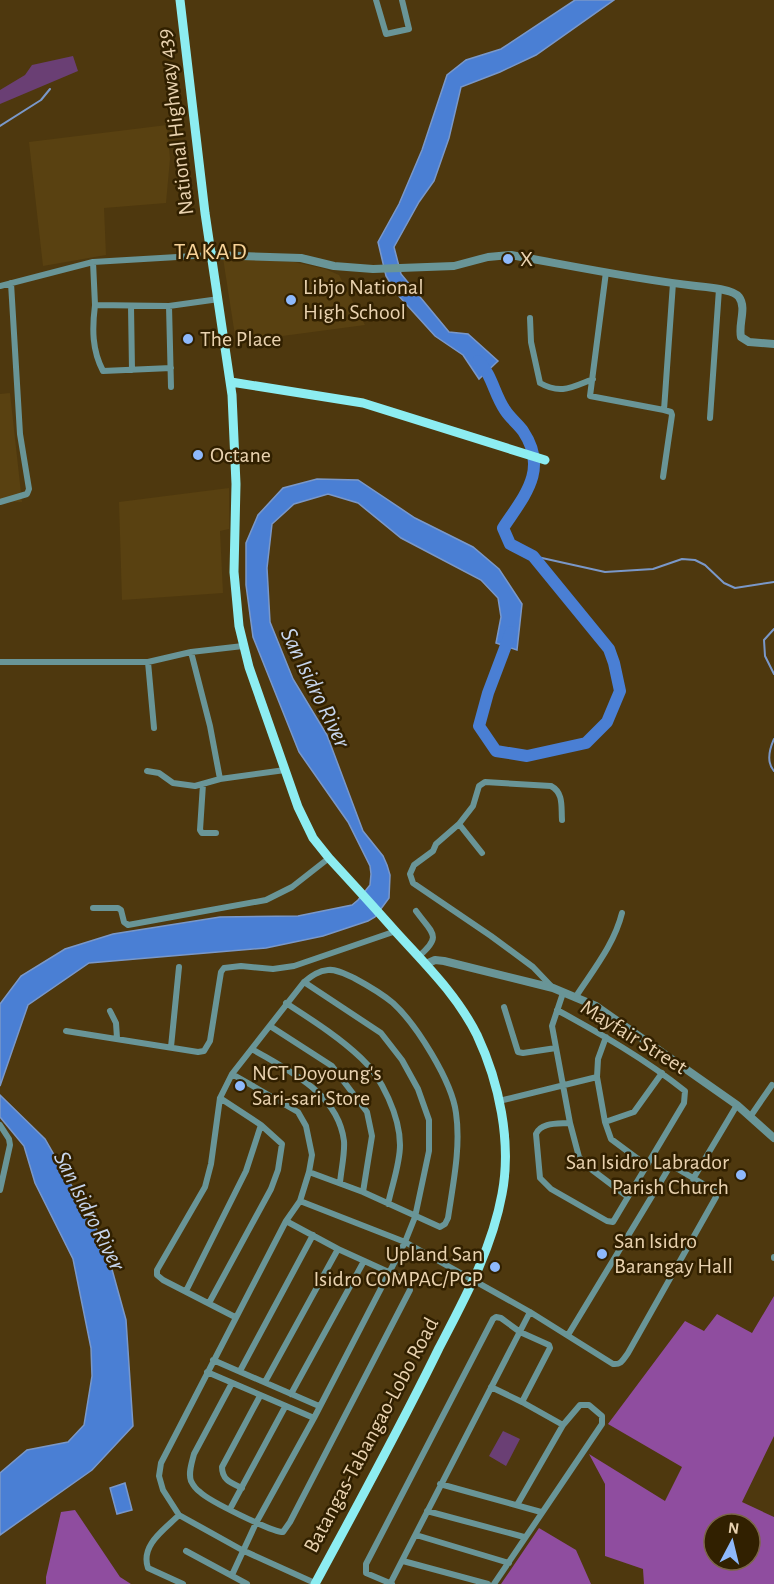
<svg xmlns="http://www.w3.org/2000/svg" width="774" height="1584" font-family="'Alegreya Sans',sans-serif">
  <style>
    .built { fill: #594111 }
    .green { fill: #6a3f74 }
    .forest { fill: #8f4d9f; fill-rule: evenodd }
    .water { fill: #4a7fd4; stroke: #7a98c9; stroke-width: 1.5 }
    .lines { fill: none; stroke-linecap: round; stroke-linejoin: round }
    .stream { stroke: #7a98c9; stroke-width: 2 }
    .river { stroke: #4a7fd4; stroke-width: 12 }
    .minor { stroke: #699597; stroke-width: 6 }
    .tertiary { stroke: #699597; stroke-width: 8 }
    .primary { stroke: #8dedf1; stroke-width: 9 }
    .poi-dot { fill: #8eb9fc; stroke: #312000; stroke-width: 2 }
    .labels { text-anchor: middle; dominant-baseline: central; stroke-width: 5; stroke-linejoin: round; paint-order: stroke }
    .street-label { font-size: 22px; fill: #e9d2af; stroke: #312000 }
    .poi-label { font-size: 22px; fill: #e9d2af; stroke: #312000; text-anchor: start }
    .neighbourhood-label { font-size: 24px; letter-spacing: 1.5px; fill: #f8d398; stroke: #312000 }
    .water-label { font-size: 24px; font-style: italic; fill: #c6d4eb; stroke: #312000 }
  </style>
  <rect width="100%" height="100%" fill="#4e380e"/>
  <path class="built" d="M 167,125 L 170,159 L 166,203 L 104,208 L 106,255 L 43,266 L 29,142 Z
    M 223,258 L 294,262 L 325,269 L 339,275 L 365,325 L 236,342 Z
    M 10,393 L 22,502 L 0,501 L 0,394 Z
    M 229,488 L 229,529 L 220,531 L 223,593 L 122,600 L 119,502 Z"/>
  <path class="green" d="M 73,56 L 78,71 L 0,104 L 0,90 L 25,75 L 32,65 Z
    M 503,1431 L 520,1439 L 506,1466 L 489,1456 Z"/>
  <path class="forest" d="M 774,1296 L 774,1436 L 742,1502 L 774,1517 L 774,1584 L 644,1584 L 643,1569 L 605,1556 L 605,1484 L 589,1454 L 665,1501 L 682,1467 L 608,1424 L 685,1321 L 704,1331 L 717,1314 L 752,1333 ZM 714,1524 L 750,1524 L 750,1560 L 714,1560 Z
    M 75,1510 L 120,1577 L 131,1584 L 46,1584 L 46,1577 L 61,1512 Z
    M 539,1528 L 576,1550 L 591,1584 L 501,1584 Z"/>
  <path class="water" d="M 575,0 L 614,0 L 536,55 L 500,72 L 461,87 L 449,138 L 434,181 L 419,202 L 394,247 L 401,274 L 449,332 L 468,334 L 498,361 L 479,379 L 463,355 L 435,336 L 397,294 L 386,276 L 378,242 L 399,204 L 422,150 L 447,75 L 466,60 L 501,49 Z
    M 317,479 L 358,480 L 415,518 L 473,547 L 499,569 L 522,604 L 517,650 L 496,643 L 501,617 L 498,598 L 481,580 L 401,538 L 358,503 L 328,494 L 294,504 L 272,524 L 267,568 L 270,622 L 293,679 L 327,735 L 363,831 L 383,856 L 387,865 L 390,875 L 389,898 L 375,917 L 368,921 L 323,936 L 266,948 L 89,963 L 28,1005 L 0,1086 L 0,1004 L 21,976 L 65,949 L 113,934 L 220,917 L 298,916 L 352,905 L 358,900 L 370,885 L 371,874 L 370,866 L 348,822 L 299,752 L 253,637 L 246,585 L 246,543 L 258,515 L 283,488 Z
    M 0,1095 L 45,1139 L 105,1244 L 126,1320 L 133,1426 L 92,1470 L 0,1535 L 0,1473 L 27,1450 L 68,1442 L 84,1425 L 92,1376 L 91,1348 L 73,1259 L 35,1183 L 24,1146 L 0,1117 Z
    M 125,1483 L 132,1510 L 117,1514 L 110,1488 Z"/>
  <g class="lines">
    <path class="stream" d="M 0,126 L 41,100 L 50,89
      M 533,556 L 605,572 L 653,569 L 682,559 L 695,560 L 705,565 L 724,583 L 735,588 L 774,582
      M 774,629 L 764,640 L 765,656 L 774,674
      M 774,739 C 770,748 766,762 774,771"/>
    <path class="river" d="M 478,361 C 492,374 494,394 505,410 C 510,418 518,424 523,431 C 549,470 524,496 503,528 L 510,544 L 533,556 L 609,649 L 614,663 L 620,691 L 607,722 L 586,743 L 527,756 L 496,751 L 479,726 L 488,693 L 511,632"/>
    <path class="minor" d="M 376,0 L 386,34 L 409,29 L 402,0
      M 93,262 L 211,255
      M 606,272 L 590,396 L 664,410 L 673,283
      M 0,286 L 93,262 L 95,305 L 169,306 L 219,299
      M 95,305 C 92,329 92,350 103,371 L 171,368
      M 131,306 L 132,370
      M 169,306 L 171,387
      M 530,318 L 531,342 L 540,383 C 561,395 572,387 593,379
      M 710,418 L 719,289
      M 663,477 L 672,415 L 671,412 L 664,410
      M 0,502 L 27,494 L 29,489 L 20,434 L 11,283
      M 191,652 L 210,726 L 220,779
      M 0,662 L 148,662 L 191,652 L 243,646
      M 148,662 L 154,728
      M 147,771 L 159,773 L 173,783 L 195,786 L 220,779 L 285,770
      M 203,784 L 200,830 L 202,833 L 216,833
      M 459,824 L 482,853
      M 93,908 L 118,908 L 121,910 L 124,922 L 128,925 L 266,900 L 292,887 L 329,858
      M 416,911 C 432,933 443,936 419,956
      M 553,988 L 533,967 L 491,936 L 413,883 L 410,874 L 414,865 L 433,851 L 436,844 L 459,824 L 473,806 L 479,786 L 485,782 L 551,786 C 564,793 561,807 562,820
      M 563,993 L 552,1026 L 570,1123 L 579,1157 L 587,1166 L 628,1197
      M 575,998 C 593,970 614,945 622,913
      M 286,1003 C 312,1020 339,1037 361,1058 C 382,1077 400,1117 400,1145 C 400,1164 392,1185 388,1204
      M 504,1007 L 518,1052 L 523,1053 L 556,1048
      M 557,1010 C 601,1034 645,1059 685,1091 L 684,1103 L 613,1222 L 607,1221 L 551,1189 L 540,1178 L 536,1134 C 541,1122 558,1124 570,1123
      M 110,1011 L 116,1023 L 117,1038
      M 270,1026 L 332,1066 L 367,1112 L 372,1136 L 363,1192
      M 66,1031 L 198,1052 L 204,1051 L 210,1041 L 221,972 L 224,968 L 241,966 L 273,969 L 294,966 L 396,931
      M 606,1037 L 598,1059 L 597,1077 L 605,1122 L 611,1139 L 646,1165
      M 171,1047 L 179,967
      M 252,1049 C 289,1071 338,1093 344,1141 C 345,1154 341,1170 340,1183
      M 232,1074 L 298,1112 L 306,1126 L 312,1155 L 309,1172 L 300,1201 L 286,1221 L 161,1463 L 159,1476 L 163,1490 L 179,1515 L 242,1550 L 317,1584
      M 499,1101 L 597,1077
      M 750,1117 L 772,1085
      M 605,1122 L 634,1112 L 662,1073
      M 0,1125 L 9,1139 L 10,1145 L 0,1190
      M 693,1179 L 737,1105
      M 300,1201 L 405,1242 L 530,1312 L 613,1364 C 621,1365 623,1360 628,1353 L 716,1197 L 717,1192 L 676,1168 L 669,1168 L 568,1335
      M 774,1258 L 774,1257
      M 186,1291 L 246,1171 L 261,1125
      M 209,1303 L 271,1189 L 278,1170 L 282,1144 L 261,1125 L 220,1098
      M 235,1317 L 163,1280 L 157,1275 L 157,1270 L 205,1187 L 211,1164 L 220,1098 L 232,1074 L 304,982 C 312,976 318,971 328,970 C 337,969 345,974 354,978 C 367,985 381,993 393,1003 C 416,1024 452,1081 456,1113 C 461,1147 453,1184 448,1218 L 445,1224 L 440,1227 L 363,1192 L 309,1172
      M 213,1360 L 319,1406
      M 240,1371 L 313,1235
      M 207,1372 L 314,1418
      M 265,1382 L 338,1249
      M 232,1383 L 194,1454 C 192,1462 188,1473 191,1481 C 193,1485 197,1490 200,1492 C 209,1501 272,1532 283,1532 L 290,1522 L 410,1290 L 409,1284 L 404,1279 L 338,1249 L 286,1221
      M 491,1387 L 522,1402 L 563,1425
      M 291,1394 L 364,1261
      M 440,1484 L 541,1512
      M 242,1488 C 231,1483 222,1480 222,1467 L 260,1396
      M 230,1509 L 285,1407
      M 427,1511 L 524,1537
      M 179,1515 C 165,1529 140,1545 148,1568 L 183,1584
      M 416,1535 L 509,1563
      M 186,1551 L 247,1584
      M 403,1561 L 488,1584
      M 232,1575 L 256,1523 L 314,1418 L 405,1242 L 415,1217 L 429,1151 L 429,1120 L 418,1089 L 402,1060 L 381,1033 L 304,982
      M 390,1584 L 530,1312
      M 392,1584 L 366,1573 L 366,1564 L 493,1319 L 496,1317 L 501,1318 L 520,1332 L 549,1345 L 550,1348 L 522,1402
      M 494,1584 L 602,1424 L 602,1416 L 589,1405 L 580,1405 L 563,1425 L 517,1505"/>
    <path class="tertiary" d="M 211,255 L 301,258 L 334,266 L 373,269 L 454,266 L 488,257 L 511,255 C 572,266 634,279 696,286 C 706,287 733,289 739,297 C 747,308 738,324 741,337 L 749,342 L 774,344
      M 426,964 L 435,960 L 444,961 L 553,988 L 596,1006 L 737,1105 L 774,1138"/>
    <path class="primary" d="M 180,0 L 205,213 L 232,395 L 236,484 L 234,572 L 239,626 L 249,667 L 298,807 L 313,838 L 329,858 C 352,883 374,907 396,932 C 426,965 457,995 477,1035 C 499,1082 512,1142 502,1194 C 492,1249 465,1298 439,1348 C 400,1428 357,1506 315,1584
      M 231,382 L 363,403 L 545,460"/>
  </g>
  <g class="poi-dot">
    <circle cx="508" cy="259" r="6"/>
    <circle cx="291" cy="300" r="6"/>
    <circle cx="188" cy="339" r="6"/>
    <circle cx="198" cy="455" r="6"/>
    <circle cx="240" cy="1086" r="6"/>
    <circle cx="741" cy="1175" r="6"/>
    <circle cx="602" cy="1254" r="6"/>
    <circle cx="495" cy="1267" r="6"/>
  </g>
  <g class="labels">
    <g class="street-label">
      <text transform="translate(175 122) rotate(-97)">National Highway 439</text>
      <text transform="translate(634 1037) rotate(32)">Mayfair Street</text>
      <text transform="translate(371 1435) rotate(-62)">Batangas-Tabangao-Lobo Road</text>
    </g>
    <g class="poi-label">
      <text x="520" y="259">X</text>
      <text x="303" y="287">Libjo National<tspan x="303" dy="25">High School</tspan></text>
      <text x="200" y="339">The Place</text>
      <text x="210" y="455">Octane</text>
      <text x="252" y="1073">NCT Doyoung's<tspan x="252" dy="25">Sari-sari Store</tspan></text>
      <text x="729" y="1162" text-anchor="end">San Isidro Labrador<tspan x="729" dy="25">Parish Church</tspan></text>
      <text x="614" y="1241">San Isidro<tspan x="614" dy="25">Barangay Hall</tspan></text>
      <text x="483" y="1254" text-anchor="end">Upland San<tspan x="483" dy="25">Isidro COMPAC/PCP</tspan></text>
    </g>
    <g class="neighbourhood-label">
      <text x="211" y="252">TAKAD</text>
    </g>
    <g class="water-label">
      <text transform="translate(315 688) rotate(64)">San Isidro River</text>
      <text transform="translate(89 1211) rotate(63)">San Isidro River</text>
    </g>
  </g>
  <g transform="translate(732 1542) rotate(7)"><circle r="28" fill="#312000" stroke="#7b6746" stroke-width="1.5"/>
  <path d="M0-4.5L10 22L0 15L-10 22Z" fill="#8eb9fc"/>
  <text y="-9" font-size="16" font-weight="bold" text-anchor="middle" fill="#e9d2af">N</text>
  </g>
</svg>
